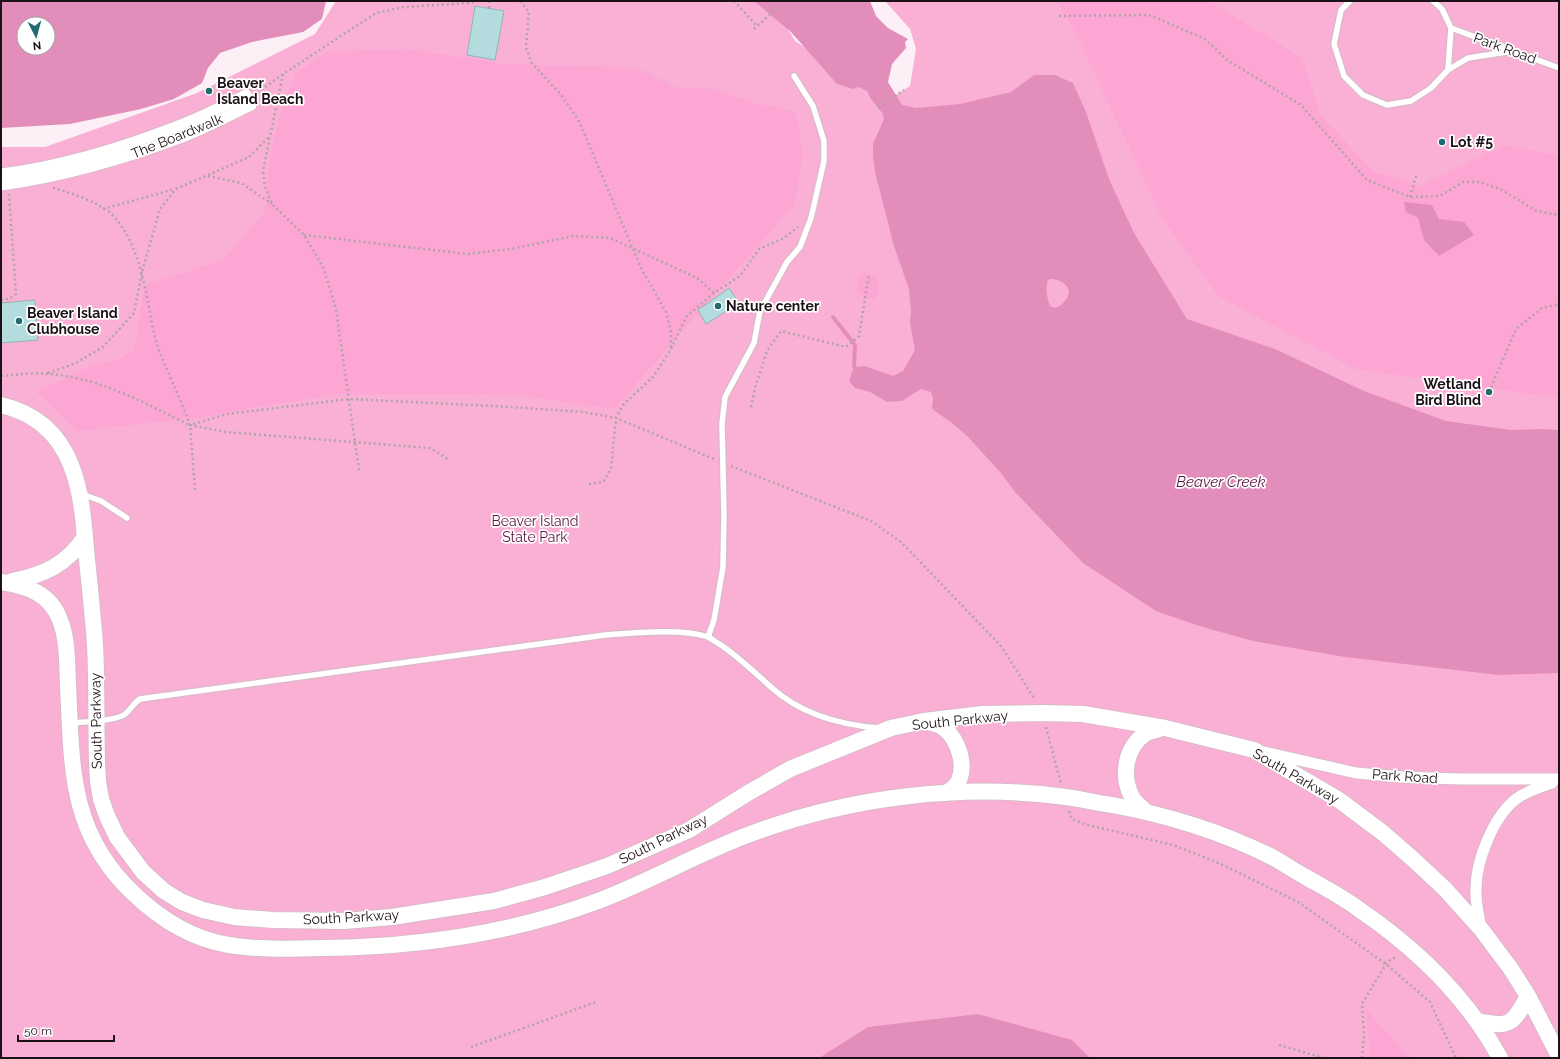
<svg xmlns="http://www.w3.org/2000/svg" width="1560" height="1059" font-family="Raleway,sans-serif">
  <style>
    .green { fill: #fab0d5 }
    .forest { fill: #fda6d3 }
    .water { fill: #e38eba; fill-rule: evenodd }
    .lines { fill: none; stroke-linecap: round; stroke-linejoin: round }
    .stream { stroke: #e38eba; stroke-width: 4 }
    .building { fill: #b4dcde; stroke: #8eb4b7 }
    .lane-casing { stroke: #d9b9c8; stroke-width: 8 }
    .street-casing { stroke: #d9b9c8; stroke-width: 13 }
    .secondary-casing { stroke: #d9b9c8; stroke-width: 18 }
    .path { stroke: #b0a3a9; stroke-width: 2.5; stroke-dasharray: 2 3; stroke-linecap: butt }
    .lane { stroke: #fff; stroke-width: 5.5 }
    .street { stroke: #fff; stroke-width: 11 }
    .secondary { stroke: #fff; stroke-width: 16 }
    .poi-dot { fill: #1f6b70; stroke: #fff; stroke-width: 1.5 }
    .labels { text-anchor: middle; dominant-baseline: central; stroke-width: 3.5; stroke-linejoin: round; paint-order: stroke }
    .street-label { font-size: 14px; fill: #1c1117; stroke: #fff }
    .poi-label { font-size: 14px; font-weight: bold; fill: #1c1117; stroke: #fff; text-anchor: start }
    .park-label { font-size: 14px; fill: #5e1442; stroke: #fff }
    .water-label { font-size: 15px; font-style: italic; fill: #5d1340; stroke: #fff }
  </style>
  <rect width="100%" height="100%" fill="#fceff5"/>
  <path class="green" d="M 336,1 L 771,1 L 795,41 L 888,100 L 910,86 L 916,49 L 910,29 L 885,1 L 1559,1 L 1559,1058 L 1,1058 L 1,147 L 45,147 L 197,93 L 315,34 Z"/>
  <path class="forest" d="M 1057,1 L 1209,1 L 1302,58 L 1321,116 L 1375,172 L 1420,186 L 1505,145 L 1559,156 L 1559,396 L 1539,395 L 1355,369 L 1218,296 L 1162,218 L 1076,34 Z
    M 406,49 L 506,64 L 638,68 L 680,89 L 704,87 L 755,103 L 796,112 L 803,154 L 794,205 L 614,409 L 518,395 L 343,394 L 281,403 L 202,417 L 78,431 L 36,392 L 94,365 L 117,360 L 134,350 L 145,285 L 223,260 L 265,212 L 269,164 L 279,117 L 295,74 L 326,52 Z
    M 863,273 L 876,276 L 880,287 L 876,299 L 864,298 L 856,289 L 858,278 Z
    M 1366,1009 L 1410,1058 L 1370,1058 Z"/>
  <path class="water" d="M 1,1 L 326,1 L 322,19 L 303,32 L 252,42 L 220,53 L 208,68 L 202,83 L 174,99 L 141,109 L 70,124 L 1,128 ZM 24,24 L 48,24 L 48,48 L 24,48 Z
    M 754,1 L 870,1 L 876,16 L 888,28 L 908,39 L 905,42 L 906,48 L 892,64 L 888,82 L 902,105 L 916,108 L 960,104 L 1011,92 L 1034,75 L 1055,75 L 1073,83 L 1086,112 L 1109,179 L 1134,233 L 1187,319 L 1275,349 L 1364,391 L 1446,421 L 1511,430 L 1543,429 L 1559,430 L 1559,673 L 1498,675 L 1345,657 L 1253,641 L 1199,626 L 1156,611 L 1083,563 L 1015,492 L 1001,473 L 968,437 L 952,423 L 932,409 L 933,399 L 931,392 L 921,389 L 902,401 L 887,402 L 870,392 L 855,388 L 849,381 L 854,367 L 865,366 L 893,376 L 903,371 L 915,350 L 910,323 L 911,312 L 909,289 L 894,246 L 875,172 L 873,156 L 873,144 L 884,119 L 883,114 L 871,99 L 867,91 L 859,87 L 853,89 L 837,84 L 791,32 ZM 1050,279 C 1065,279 1076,291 1063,303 C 1062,305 1058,307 1055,308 L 1050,306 C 1047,298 1045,289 1048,280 Z
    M 1404,202 L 1432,205 L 1439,219 L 1464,222 L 1474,235 L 1439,256 L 1424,240 L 1418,218 L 1406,212 Z
    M 978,1014 L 1072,1040 L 1090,1058 L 819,1058 L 868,1027 Z"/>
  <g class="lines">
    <path class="stream" d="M 833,317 L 855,345 L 854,367"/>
  </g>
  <path class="building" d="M 475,6 L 504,11 L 495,60 L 467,55 Z
    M 729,288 L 739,303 L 706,324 L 698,310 Z
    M 35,300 L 38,340 L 1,343 L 1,303 Z"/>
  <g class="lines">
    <defs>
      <path id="lane" d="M 1350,1 L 1341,10 L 1334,44 L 1344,76 L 1363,95 L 1387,105 L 1411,101 L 1431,88 L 1448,70 L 1451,28 L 1442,9 L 1433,1
        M 1451,28 L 1559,68
        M 1448,70 L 1468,58 L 1513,51
        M 82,494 L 101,501 L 127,518
        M 708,637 L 714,620 L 723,567 L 724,515 L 722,424 L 725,397 L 754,343 L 760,311 L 787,262 L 800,247 L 811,218 L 824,161 L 824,141 L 813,106 L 794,76
        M 71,723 C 84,722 114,721 124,715 C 131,710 133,703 140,699 L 605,635 C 633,633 681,628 708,637 C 712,639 717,643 721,645 C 740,658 755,673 772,688 C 801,714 841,725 879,728"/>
      <path id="street" d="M 1,174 C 63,166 125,147 183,124 C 204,116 225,105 246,95 L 251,105 C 230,115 209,126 187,135 C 127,158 65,176 1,185
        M 1264,752 L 1356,773 L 1403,777 L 1460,779 L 1559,779
        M 1481,929 C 1479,916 1475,902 1476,889 C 1476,861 1493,817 1516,799 C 1527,791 1540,787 1552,783"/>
      <path id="secondary" d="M 1,405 C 35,413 58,432 71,465 C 83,495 84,529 87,560 C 90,588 93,616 95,645 C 97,684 96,723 97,763 L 98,781 L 101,799 L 107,816 L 117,837 L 143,872 L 164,891 L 182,902 L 203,910 L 234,917 L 273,920 L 344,921 L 392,917 L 494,901 L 545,887 L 607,866 L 689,830 L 748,793 L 790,769 L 891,728 L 924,721 L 983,714 L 1043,713 L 1083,714 L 1165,728 L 1254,750 L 1339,800 L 1383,833 L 1414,860 L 1445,889 L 1481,929 L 1511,969 L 1528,996 L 1559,1056
        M 12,581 C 44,575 66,565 85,537
        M 1,582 C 27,586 50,593 60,620 C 68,640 67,664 68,685 C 72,767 69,832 133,893 C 160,919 191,939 229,945 C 260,950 292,949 323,948 C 417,947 510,934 598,901 C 651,881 700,852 753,833 C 850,797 963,783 1066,797 C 1081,799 1097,803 1112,805 C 1167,815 1222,832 1272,857 C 1283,863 1293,870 1304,876 C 1323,887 1343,897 1360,910 C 1417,949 1467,997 1500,1058
        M 928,722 C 934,723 940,724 945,729 C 958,740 966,764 959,780 C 957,786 951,790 946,793
        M 1145,811 C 1140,806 1133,801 1131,795 C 1121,774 1126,747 1145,734 C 1150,731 1157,730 1163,728
        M 1478,1021 C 1509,1028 1513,1025 1528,996"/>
    </defs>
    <use href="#lane" class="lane-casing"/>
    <use href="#street" class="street-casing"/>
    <use href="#secondary" class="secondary-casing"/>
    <path class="path" d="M 489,1 L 489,8
      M 515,1 L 521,2 L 529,12 L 526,47 L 531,62 L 562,96 L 579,121 L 641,268 L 666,312 L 671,332 L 671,349
      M 734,1 L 757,26
      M 1059,16 L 1149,15 L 1205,39 L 1227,60 L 1301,105 L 1367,180 L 1410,197 L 1440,196 L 1463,182 L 1480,182 L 1500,189 L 1537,211 L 1559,215
      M 754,29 L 777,8
      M 283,74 L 263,171 L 265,187 L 272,204 L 304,235 L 323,267 L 336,309 L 359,470
      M 257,93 L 283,74 L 376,13 L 404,7 L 469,3 L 476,1
      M 878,107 L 904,90
      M 208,176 L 241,183 L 272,204
      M 53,188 C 72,193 105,204 117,220 C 136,244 142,273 148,302 C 151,315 152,328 156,341 C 165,369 180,396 190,425 L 227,414 L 349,399 L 495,406 L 584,412 L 616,418 L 714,459
      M 1410,197 L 1416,176
      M 103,209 L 175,189
      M 304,235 L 467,254 L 511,249 L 573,236 L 610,238 L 697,278 L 714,293
      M 1,300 L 9,299 L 16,294 L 9,194
      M 48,373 L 74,364 L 103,347 L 134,313 L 142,272 L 160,209 L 176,189 L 249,157 L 269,137
      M 1,376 C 17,375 34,372 50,374 C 102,379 143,402 189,425
      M 1489,392 L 1516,329 L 1542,308 L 1559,304
      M 751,407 L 755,388 L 767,351 L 781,331 L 846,347 L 859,336 L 869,274
      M 731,466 L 871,521 L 901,542 L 1001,646 L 1035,700
      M 589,484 L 603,482 L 611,469 L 616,418 L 623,405 L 653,377 L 671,349 L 686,317 L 714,293 L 740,276 L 759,249 L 784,238 L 798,227
      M 195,490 L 190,425 L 226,432 L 430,448 L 448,459
      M 1046,727 L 1061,784
      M 1069,811 L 1072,819 L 1084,824 L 1173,845 L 1221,864 L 1298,902 L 1386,964 L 1430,1002 L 1456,1058
      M 1279,1045 L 1324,1058
      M 471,1047 L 596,1002
      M 1362,1058 L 1364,1035 L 1362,1004 L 1386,964 L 1391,959 L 1398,957"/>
    <use href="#lane" class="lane"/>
    <use href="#street" class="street"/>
    <use href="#secondary" class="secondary"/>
  </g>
  <g class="poi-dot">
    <circle cx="209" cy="91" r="4"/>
    <circle cx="1442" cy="142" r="4"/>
    <circle cx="718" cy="306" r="4"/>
    <circle cx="19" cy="321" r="4"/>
    <circle cx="1489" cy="392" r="4"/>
  </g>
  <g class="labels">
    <g class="street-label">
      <text transform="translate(1505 48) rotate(20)">Park Road</text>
      <text transform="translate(177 136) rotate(-22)">The Boardwalk</text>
      <text transform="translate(960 720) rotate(-6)">South Parkway</text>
      <text transform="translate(96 721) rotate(-91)">South Parkway</text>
      <text transform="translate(1296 776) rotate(30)">South Parkway</text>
      <text transform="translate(1405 776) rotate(4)">Park Road</text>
      <text transform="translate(663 839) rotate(-26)">South Parkway</text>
      <text transform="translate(351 917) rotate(-3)">South Parkway</text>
    </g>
    <g class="poi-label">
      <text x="217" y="83">Beaver<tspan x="217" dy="16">Island Beach</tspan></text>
      <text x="1450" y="142">Lot #5</text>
      <text x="726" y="306">Nature center</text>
      <text x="27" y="313">Beaver Island<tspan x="27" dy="16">Clubhouse</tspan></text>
      <text x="1481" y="384" text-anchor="end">Wetland<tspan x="1481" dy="16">Bird Blind</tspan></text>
    </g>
    <g class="park-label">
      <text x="535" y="521">Beaver Island<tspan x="535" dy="16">State Park</tspan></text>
    </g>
    <g class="water-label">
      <text x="1221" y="482">Beaver Creek</text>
    </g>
  </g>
  <rect width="1560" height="1059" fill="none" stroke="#1c1117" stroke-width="4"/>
  <g transform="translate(36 36) rotate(174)"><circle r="19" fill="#ffffff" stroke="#a4a0a2"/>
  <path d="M0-3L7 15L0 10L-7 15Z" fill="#1f6b70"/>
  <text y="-6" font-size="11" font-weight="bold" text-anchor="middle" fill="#1c1117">N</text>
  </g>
  <path d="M18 1035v6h96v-6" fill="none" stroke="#1c1117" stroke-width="2"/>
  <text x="24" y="1035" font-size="12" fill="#1c1117" stroke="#ffffff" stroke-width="3" paint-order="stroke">50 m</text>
</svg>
